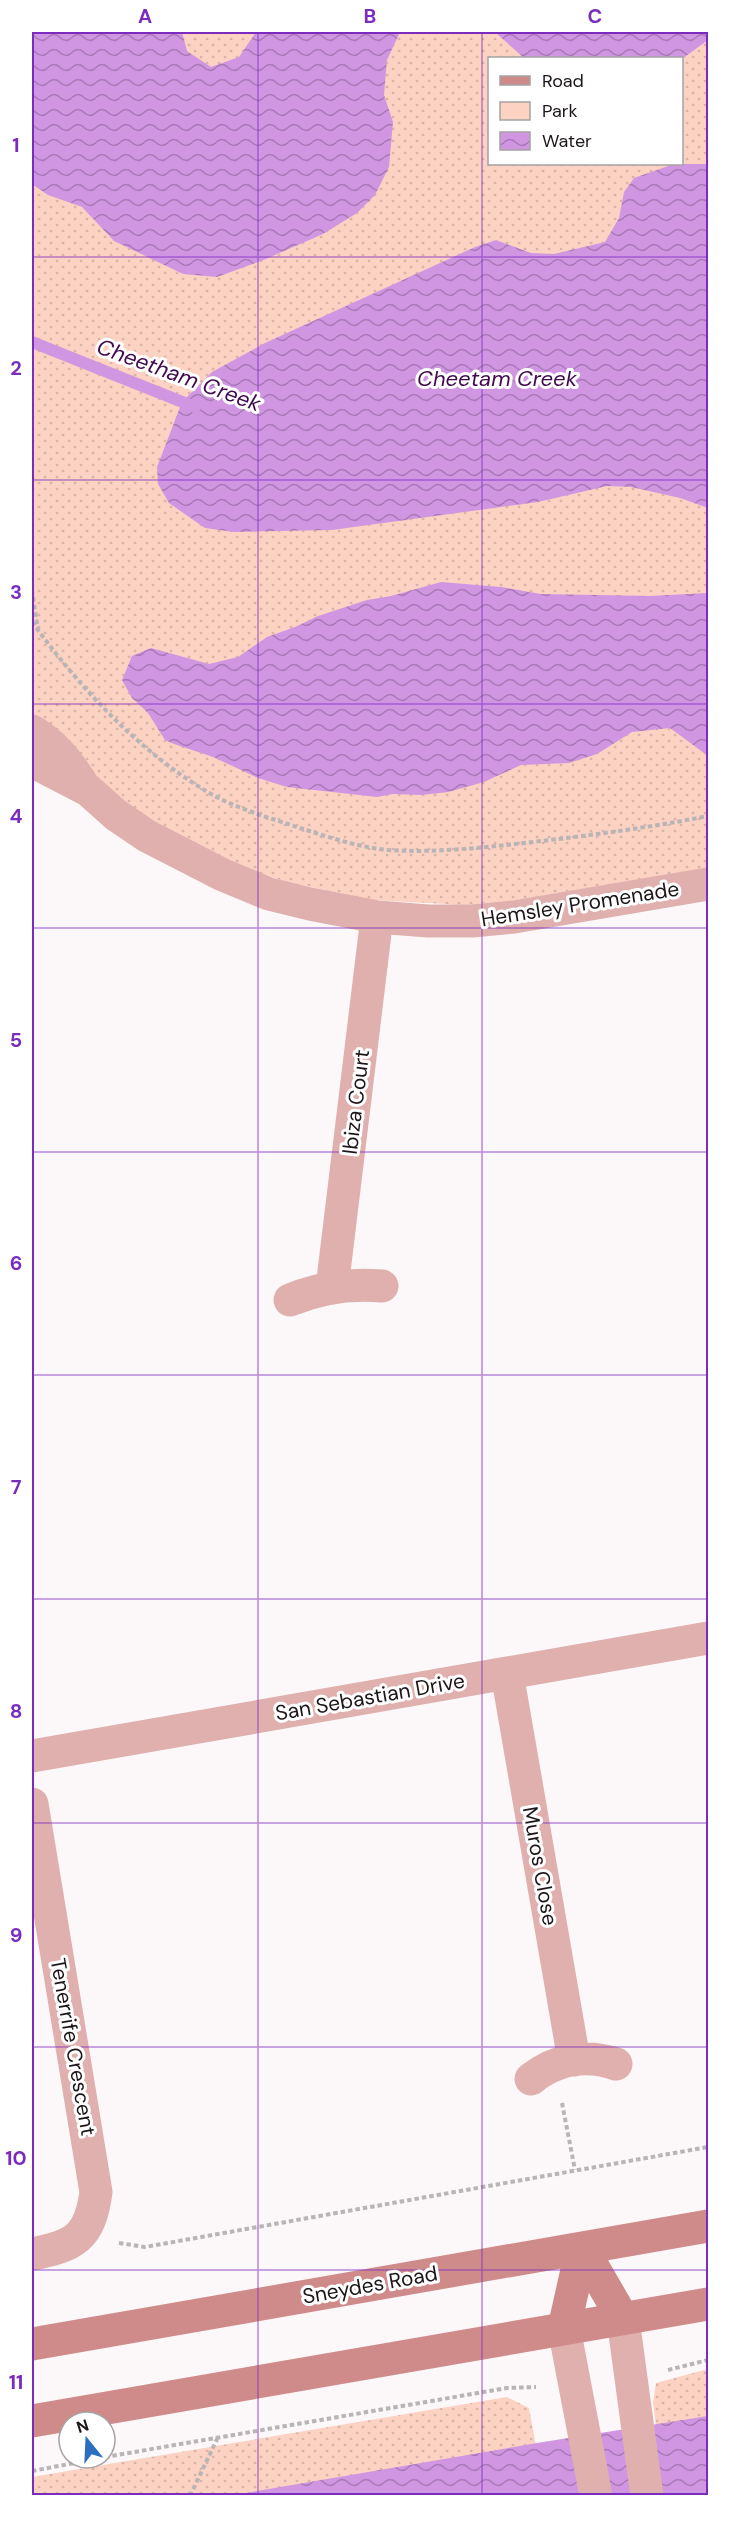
<svg xmlns="http://www.w3.org/2000/svg" width="740" height="2527" font-family="'DM Sans',sans-serif">
  <style>
    .green { fill: url(#green-dots); fill-rule: evenodd }
    .water { fill: url(#water-waves) }
    .lines { fill: none; stroke-linecap: round; stroke-linejoin: round }
    .stream { stroke: #d096e2; stroke-width: 12 }
    .path { stroke: #b9b4b5; stroke-width: 4; stroke-dasharray: 4.5 3; stroke-linecap: butt }
    .minor { stroke: #dfb0ae; stroke-width: 33 }
    .tertiary { stroke: #dfb0ae; stroke-width: 33 }
    .secondary { stroke: #cf8b8a; stroke-width: 33 }
    .grid { fill: none; stroke: #7b2cbf; stroke-width: 1.5; stroke-opacity: 0.55 }
    .labels { text-anchor: middle; dominant-baseline: central; stroke-width: 6; stroke-linejoin: round; paint-order: stroke }
    .street-label { font-size: 21px; fill: #1d1618; stroke: #fff }
    .water-label { font-size: 22px; font-style: italic; fill: #410a4f; stroke: #fff }
    .neatline { fill: none; stroke: #7b2cbf; stroke-width: 2 }
    .grid-label { font-size: 20px; text-anchor: middle; font-weight: bold; fill: #7b2cbf }
  </style>
  <defs>
    <pattern id="green-dots" width="8" height="8" patternUnits="userSpaceOnUse" patternTransform="scale(1.5)"><rect width="8" height="8" fill="#fcd2c2"/><path d="M2 2h.1M6 6h.1" fill="none" stroke="#d8b4a6" stroke-width="1.8" stroke-linecap="round"/></pattern>
    <pattern id="water-waves" width="16" height="10" patternUnits="userSpaceOnUse" patternTransform="scale(1.5)"><rect width="16" height="10" fill="#d096e2"/><path d="M0 5q4-4 8 0t8 0" fill="none" stroke="#a879b6"/></pattern>
  </defs>
  <rect width="100%" height="100%" fill="#fcf8f9"/>
  <path class="green" d="M 32,32 L 708,32 L 708,868 L 511,901 L 464,905 L 371,900 L 283,881 L 237,865 L 157,826 L 125,802 L 32,720 ZM 490,58 L 682,58 L 682,164 L 490,164 Z
    M 708,2369 L 708,2495 L 665,2495 L 653,2403 L 656,2383 Z
    M 507,2397 L 529,2408 L 545,2495 L 32,2496 L 32,2477 Z"/>
  <path class="water" d="M 32,32 L 182,32 L 187,51 L 211,67 L 239,57 L 256,32 L 400,32 L 387,60 L 384,95 L 393,122 L 389,167 L 375,195 L 357,213 L 323,234 L 266,259 L 217,277 L 183,274 L 114,241 L 82,207 L 48,195 L 32,184 Z
    M 495,32 L 708,32 L 708,40 L 682,59 L 524,58 Z
    M 674,164 L 708,164 L 708,508 L 680,498 L 631,487 L 607,486 L 538,502 L 332,530 L 234,532 L 205,528 L 169,503 L 158,484 L 157,467 L 182,402 L 212,372 L 265,343 L 475,247 L 496,240 L 531,253 L 554,254 L 605,242 L 619,218 L 624,192 L 634,178 Z
    M 441,582 L 501,587 L 541,594 L 650,596 L 708,593 L 708,756 L 670,728 L 632,732 L 597,754 L 569,763 L 521,765 L 484,782 L 448,792 L 422,795 L 393,794 L 377,797 L 287,787 L 258,778 L 213,757 L 174,744 L 165,740 L 148,713 L 132,698 L 122,680 L 132,656 L 151,648 L 209,664 L 238,657 L 267,637 L 295,627 L 318,616 L 367,600 L 391,596 Z
    M 708,2416 L 708,2495 L 228,2496 L 543,2442 Z"/>
  <g class="lines">
    <path class="stream" d="M 32,342 L 195,407"/>
    <path class="path" d="M 32,590 L 38,630
      M 32,622 C 80,688 139,752 211,794 C 238,809 270,818 300,828 C 328,837 358,847 388,850 C 434,853 479,848 524,843 C 586,836 647,828 708,816
      M 562,2103 L 575,2170
      M 119,2243 L 145,2247 L 708,2147
      M 668,2370 L 708,2360
      M 105,2457 L 507,2388 L 536,2387
      M 32,2471 L 101,2458
      M 190,2496 L 218,2437"/>
    <path class="minor" d="M 32,731 C 53,743 67,761 81,782
      M 32,761 L 88,790 L 116,815 L 147,836 L 223,875 L 269,894 L 310,904 L 377,917 L 428,921 L 472,921 L 514,917 L 708,884
      M 332,1288 L 377,917
      M 290,1300 C 319,1288 350,1283 382,1286
      M 507,1673 L 574,2060
      M 32,1756 L 708,1638
      M 32,1804 L 96,2192 C 90,2237 75,2246 32,2254
      M 531,2079 C 556,2059 586,2054 616,2064"/>
    <path class="tertiary" d="M 623,2319 L 647,2496
      M 564,2328 L 596,2496"/>
    <path class="secondary" d="M 582,2248 L 623,2319
      M 564,2328 L 582,2248
      M 32,2344 L 708,2226
      M 32,2421 L 708,2304"/>
  </g>
  <path class="grid" d="M 258,32 L 258,2496M 482,32 L 482,2496M 32,257 L 708,257M 32,480 L 708,480M 32,704 L 708,704M 32,928 L 708,928M 32,1152 L 708,1152M 32,1375 L 708,1375M 32,1599 L 708,1599M 32,1823 L 708,1823M 32,2047 L 708,2047M 32,2270 L 708,2270"/>
  <g class="labels">
    <g class="street-label">
      <text transform="translate(580 904) rotate(-9)">Hemsley Promenade</text>
      <text transform="translate(356 1102) rotate(-83)">Ibiza Court</text>
      <text transform="translate(370 1697) rotate(-10)">San Sebastian Drive</text>
      <text transform="translate(540 1866) rotate(80)">Muros Close</text>
      <text transform="translate(73 2047) rotate(80)">Tenerrife Crescent</text>
      <text transform="translate(370 2285) rotate(-10)">Sneydes Road</text>
    </g>
    <g class="water-label">
      <text transform="translate(179 375) rotate(20)">Cheetham Creek</text>
      <text x="497" y="378">Cheetam Creek</text>
    </g>
  </g>
  <rect width="740" height="2527" fill="none" stroke="#ffffff" stroke-width="66"/>
  <rect x="488" y="57" width="195" height="108" fill="#ffffff" stroke="#a5a2a3" stroke-width="1.5"/>
  <rect x="500" y="76" width="30" height="9" fill="#cf8b8a" stroke="#a5a2a3" stroke-width="1.5"/>
  <text x="542" y="87" font-size="18" fill="#1d1618">Road</text>
  <rect x="500" y="102" width="30" height="18" fill="#fcd2c2" stroke="#a5a2a3" stroke-width="1.5"/>
  <text x="542" y="117" font-size="18" fill="#1d1618">Park</text>
  <rect x="500" y="132" width="30" height="18" fill="url(#water-waves)" stroke="#a5a2a3" stroke-width="1.5"/>
  <text x="542" y="147" font-size="18" fill="#1d1618">Water</text>
  <g transform="translate(87 2440) rotate(342)"><circle r="28" fill="#ffffff" stroke="#a5a2a3" stroke-width="1.5"/>
  <path d="M0-4.5L10 22L0 15L-10 22Z" fill="#2a6ebf"/>
  <text y="-9" font-size="16" font-weight="bold" text-anchor="middle" fill="#1d1618">N</text>
  </g>
  <rect x="33" y="33" width="674" height="2461" class="neatline"/>
  <g class="grid-label">
    <text x="145" y="23">A</text>
    <text x="370" y="23">B</text>
    <text x="595" y="23">C</text>
    <text x="16" y="152">1</text>
    <text x="16" y="375">2</text>
    <text x="16" y="599">3</text>
    <text x="16" y="823">4</text>
    <text x="16" y="1047">5</text>
    <text x="16" y="1270">6</text>
    <text x="16" y="1494">7</text>
    <text x="16" y="1718">8</text>
    <text x="16" y="1942">9</text>
    <text x="16" y="2165">10</text>
    <text x="16" y="2389">11</text>
  </g>
</svg>
